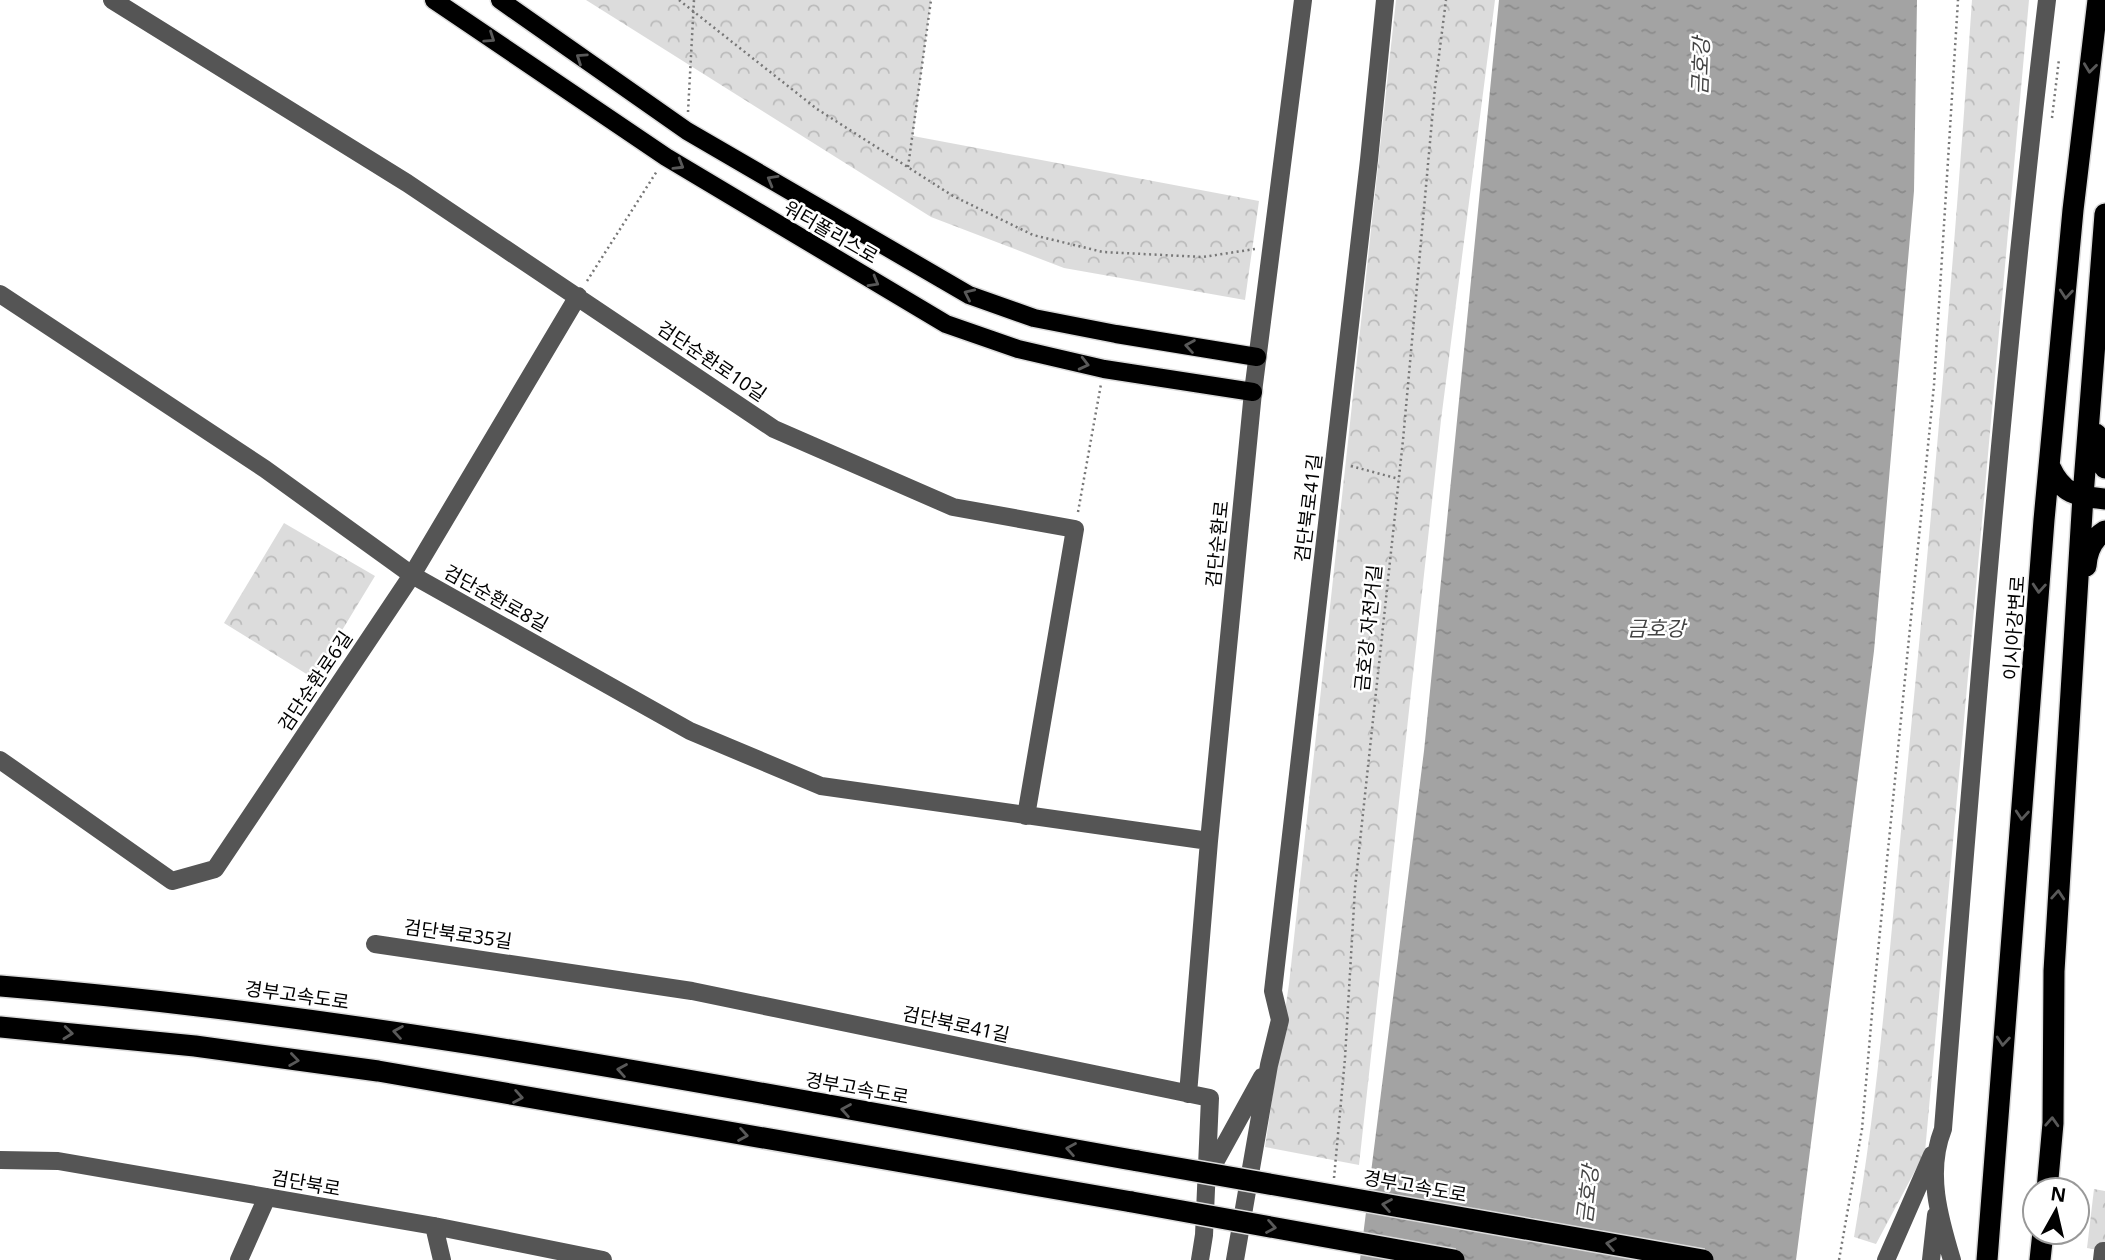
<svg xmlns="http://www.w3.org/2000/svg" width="2105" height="1260" font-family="'Noto Sans','Noto Sans KR',sans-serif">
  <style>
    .park { fill: url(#park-crowns) }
    .water { fill: url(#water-ripples) }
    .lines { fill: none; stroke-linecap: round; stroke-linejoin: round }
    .major-casing { stroke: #dbdbdb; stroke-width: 21 }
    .highway-casing { stroke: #dbdbdb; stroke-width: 24 }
    .path { stroke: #777; stroke-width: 2.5; stroke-dasharray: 2 3.5; stroke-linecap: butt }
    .minor { stroke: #555; stroke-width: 18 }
    .major { stroke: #000; stroke-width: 18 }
    .highway { stroke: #000; stroke-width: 21 }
    .highway-bridge-casing { stroke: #dbdbdb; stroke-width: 24; stroke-linecap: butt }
    .highway-bridge { stroke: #000; stroke-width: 21 }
    .oneway { stroke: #595959 }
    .labels { text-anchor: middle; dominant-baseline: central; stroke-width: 5; stroke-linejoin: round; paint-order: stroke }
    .street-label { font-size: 19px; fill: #000; stroke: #fff }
    .water-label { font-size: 21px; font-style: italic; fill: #444; stroke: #fff }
  </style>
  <defs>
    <pattern id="park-crowns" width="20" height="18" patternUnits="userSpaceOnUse" patternTransform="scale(1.75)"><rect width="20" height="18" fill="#dcdcdc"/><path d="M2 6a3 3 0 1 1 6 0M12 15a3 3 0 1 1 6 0" fill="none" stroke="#bbb"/></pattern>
    <pattern id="water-ripples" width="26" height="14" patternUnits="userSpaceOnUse" patternTransform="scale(1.75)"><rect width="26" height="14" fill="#a3a3a3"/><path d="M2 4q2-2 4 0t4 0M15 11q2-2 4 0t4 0" fill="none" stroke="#8b8b8b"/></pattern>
  </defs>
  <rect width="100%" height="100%" fill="#fff"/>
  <path class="park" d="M 586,0 L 931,0 L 913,136 L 1259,201 L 1245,300 L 1064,268 L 931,217 Z
    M 1396,0 L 1495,0 L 1441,420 L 1359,1165 L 1265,1147 L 1289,984 Z
    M 1972,0 L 2029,0 L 1925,1152 L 1876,1244 L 1854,1237 C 1880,1089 1890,939 1905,790 C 1931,527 1954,264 1972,0 Z
    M 284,523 L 375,576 L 313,678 L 224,623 Z
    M 2094,1189 L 2105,1191 L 2105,1251 L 2087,1248 Z"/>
  <path class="water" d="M 1499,0 L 1917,0 L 1914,191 L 1874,651 L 1796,1260 L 1360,1260 L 1424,751 Z"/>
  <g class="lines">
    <defs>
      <path id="major" d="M 434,0 L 666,157 L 946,324 L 1018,349 L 1104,369 L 1253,392
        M 500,0 L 687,131 L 969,295 L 1034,318 L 1116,334 L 1257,357"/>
      <path id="highway" d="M 2096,434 L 2095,449 L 2105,468
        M 2050,467 C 2063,495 2077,496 2105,499
        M 2086,566 C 2087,551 2092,539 2105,531
        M 0,986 C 383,1017 760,1094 1138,1161
        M 0,1027 L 195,1046 L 378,1071 L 1132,1202
        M 2047,1190 L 2053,1123 L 2054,971 L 2083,496 L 2105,214
        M 1987,1260 L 2044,520 L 2073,210 L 2098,0
        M 2040,1260 L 2043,1232"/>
    </defs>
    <use href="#major" class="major-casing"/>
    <use href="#highway" class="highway-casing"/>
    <path class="path" d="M 679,0 L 817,109 L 953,196 L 1033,235 L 1103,252 L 1203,257 L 1255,249
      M 688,112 L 694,0
      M 2052,118 L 2059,59
      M 908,167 L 931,0
      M 587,281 L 657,171
      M 1351,466 L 1399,479
      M 1078,512 L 1101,384
      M 1334,1178 L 1345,1058 L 1355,888 L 1403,440 L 1435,87 L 1446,0
      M 1839,1260 L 1862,1129 L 1873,1002 L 1934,385 L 1958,0"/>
    <path class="minor" d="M 112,0 L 407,183 L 774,429 L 953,507 L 1075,529 L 1026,816
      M 0,294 L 265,469 L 412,575 L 690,731 L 821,786 L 1209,841
      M 0,760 L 172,881 L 215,869 L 412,575 L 578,296
      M 375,944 L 692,991 L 1210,1098 L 1204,1235 L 1200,1260
      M 1188,1094 L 1209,841 L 1253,392 L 1303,0
      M 0,1160 L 58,1161 L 434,1226 L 603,1260
      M 1208,1175 L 1262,1077
      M 434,1226 L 442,1260
      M 239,1260 L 267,1197
      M 1235,1260 L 1269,1065 L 1280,1020 L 1273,991 L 1369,160 L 1385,0
      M 1886,1260 L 1932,1155
      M 1931,1260 L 1936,1215
      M 1952,1260 C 1939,1217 1926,1172 1943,1129 C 1973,752 2002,375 2047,0
      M 2102,1260 L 2103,1251 L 2105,1251"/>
    <use href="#major" class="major"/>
    <use href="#highway" class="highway"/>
    <defs>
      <path id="highway-bridge" d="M 1138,1161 L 1703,1260
        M 1132,1202 L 1454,1260"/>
    </defs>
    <use href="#highway-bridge" class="highway-bridge-casing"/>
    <use href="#highway-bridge" class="highway-bridge"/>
  </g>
  <defs><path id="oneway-chevron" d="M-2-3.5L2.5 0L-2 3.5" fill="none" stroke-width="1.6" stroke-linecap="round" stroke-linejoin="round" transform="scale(1.75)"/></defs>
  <g class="oneway">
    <use href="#oneway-chevron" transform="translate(490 38) rotate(34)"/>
    <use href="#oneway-chevron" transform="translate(581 58) rotate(-146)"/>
    <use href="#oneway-chevron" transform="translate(2090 68) rotate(97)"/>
    <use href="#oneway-chevron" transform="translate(679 165) rotate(31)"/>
    <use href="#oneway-chevron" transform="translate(772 180) rotate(-150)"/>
    <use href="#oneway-chevron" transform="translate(874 282) rotate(30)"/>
    <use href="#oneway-chevron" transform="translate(969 294) rotate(-155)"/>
    <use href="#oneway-chevron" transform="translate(2066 294) rotate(95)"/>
    <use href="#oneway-chevron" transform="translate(1190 346) rotate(-171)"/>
    <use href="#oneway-chevron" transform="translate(1084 364) rotate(14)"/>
    <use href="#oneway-chevron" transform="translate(2039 588) rotate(94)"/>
    <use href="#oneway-chevron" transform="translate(2022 815) rotate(95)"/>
    <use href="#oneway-chevron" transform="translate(2058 895) rotate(-86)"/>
    <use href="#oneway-chevron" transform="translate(398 1032) rotate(-171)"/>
    <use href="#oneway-chevron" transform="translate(68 1033) rotate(6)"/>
    <use href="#oneway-chevron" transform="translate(2003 1041) rotate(95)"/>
    <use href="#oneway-chevron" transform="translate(294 1060) rotate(8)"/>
    <use href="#oneway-chevron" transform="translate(622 1070) rotate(-170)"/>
    <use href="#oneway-chevron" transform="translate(518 1097) rotate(10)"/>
    <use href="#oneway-chevron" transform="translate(846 1110) rotate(-170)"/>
    <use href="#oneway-chevron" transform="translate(2052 1122) rotate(-87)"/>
    <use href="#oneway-chevron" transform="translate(743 1135) rotate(10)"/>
    <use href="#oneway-chevron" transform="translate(1071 1149) rotate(-170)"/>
    <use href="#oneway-chevron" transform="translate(1387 1205) rotate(-170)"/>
    <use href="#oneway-chevron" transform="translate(1271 1227) rotate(10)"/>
    <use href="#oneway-chevron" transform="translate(1611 1244) rotate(-170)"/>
  </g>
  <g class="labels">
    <g class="street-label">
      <text transform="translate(831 232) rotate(30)">워터폴리스로</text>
      <text transform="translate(712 361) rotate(34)">검단순환로10길</text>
      <text transform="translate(1308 508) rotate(-83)">검단북로41길</text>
      <text transform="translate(1217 544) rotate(-84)">검단순환로</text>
      <text transform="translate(496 598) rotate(29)">검단순환로8길</text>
      <text transform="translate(1368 628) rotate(-84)">금호강 자전거길</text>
      <text transform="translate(2014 628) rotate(-86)">이시아강변로</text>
      <text transform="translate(315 681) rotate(-56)">검단순환로6길</text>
      <text transform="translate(458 934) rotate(8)">검단북로35길</text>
      <text transform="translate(297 995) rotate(8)">경부고속도로</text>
      <text transform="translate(956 1024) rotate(12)">검단북로41길</text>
      <text transform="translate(857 1088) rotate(10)">경부고속도로</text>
      <text transform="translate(306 1183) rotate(10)">검단북로</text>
      <text transform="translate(1415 1186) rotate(10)">경부고속도로</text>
    </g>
    <g class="water-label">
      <text transform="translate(1700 66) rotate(-88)">금호강</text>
      <text x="1656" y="628">금호강</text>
      <text transform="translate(1587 1194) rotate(-83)">금호강</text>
    </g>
  </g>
  <g transform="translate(2056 1211) rotate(8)"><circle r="33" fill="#ffffff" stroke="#999999" stroke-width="2"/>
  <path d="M0-5L12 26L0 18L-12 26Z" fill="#000000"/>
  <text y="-10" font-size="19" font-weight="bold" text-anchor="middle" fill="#000000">N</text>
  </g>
</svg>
